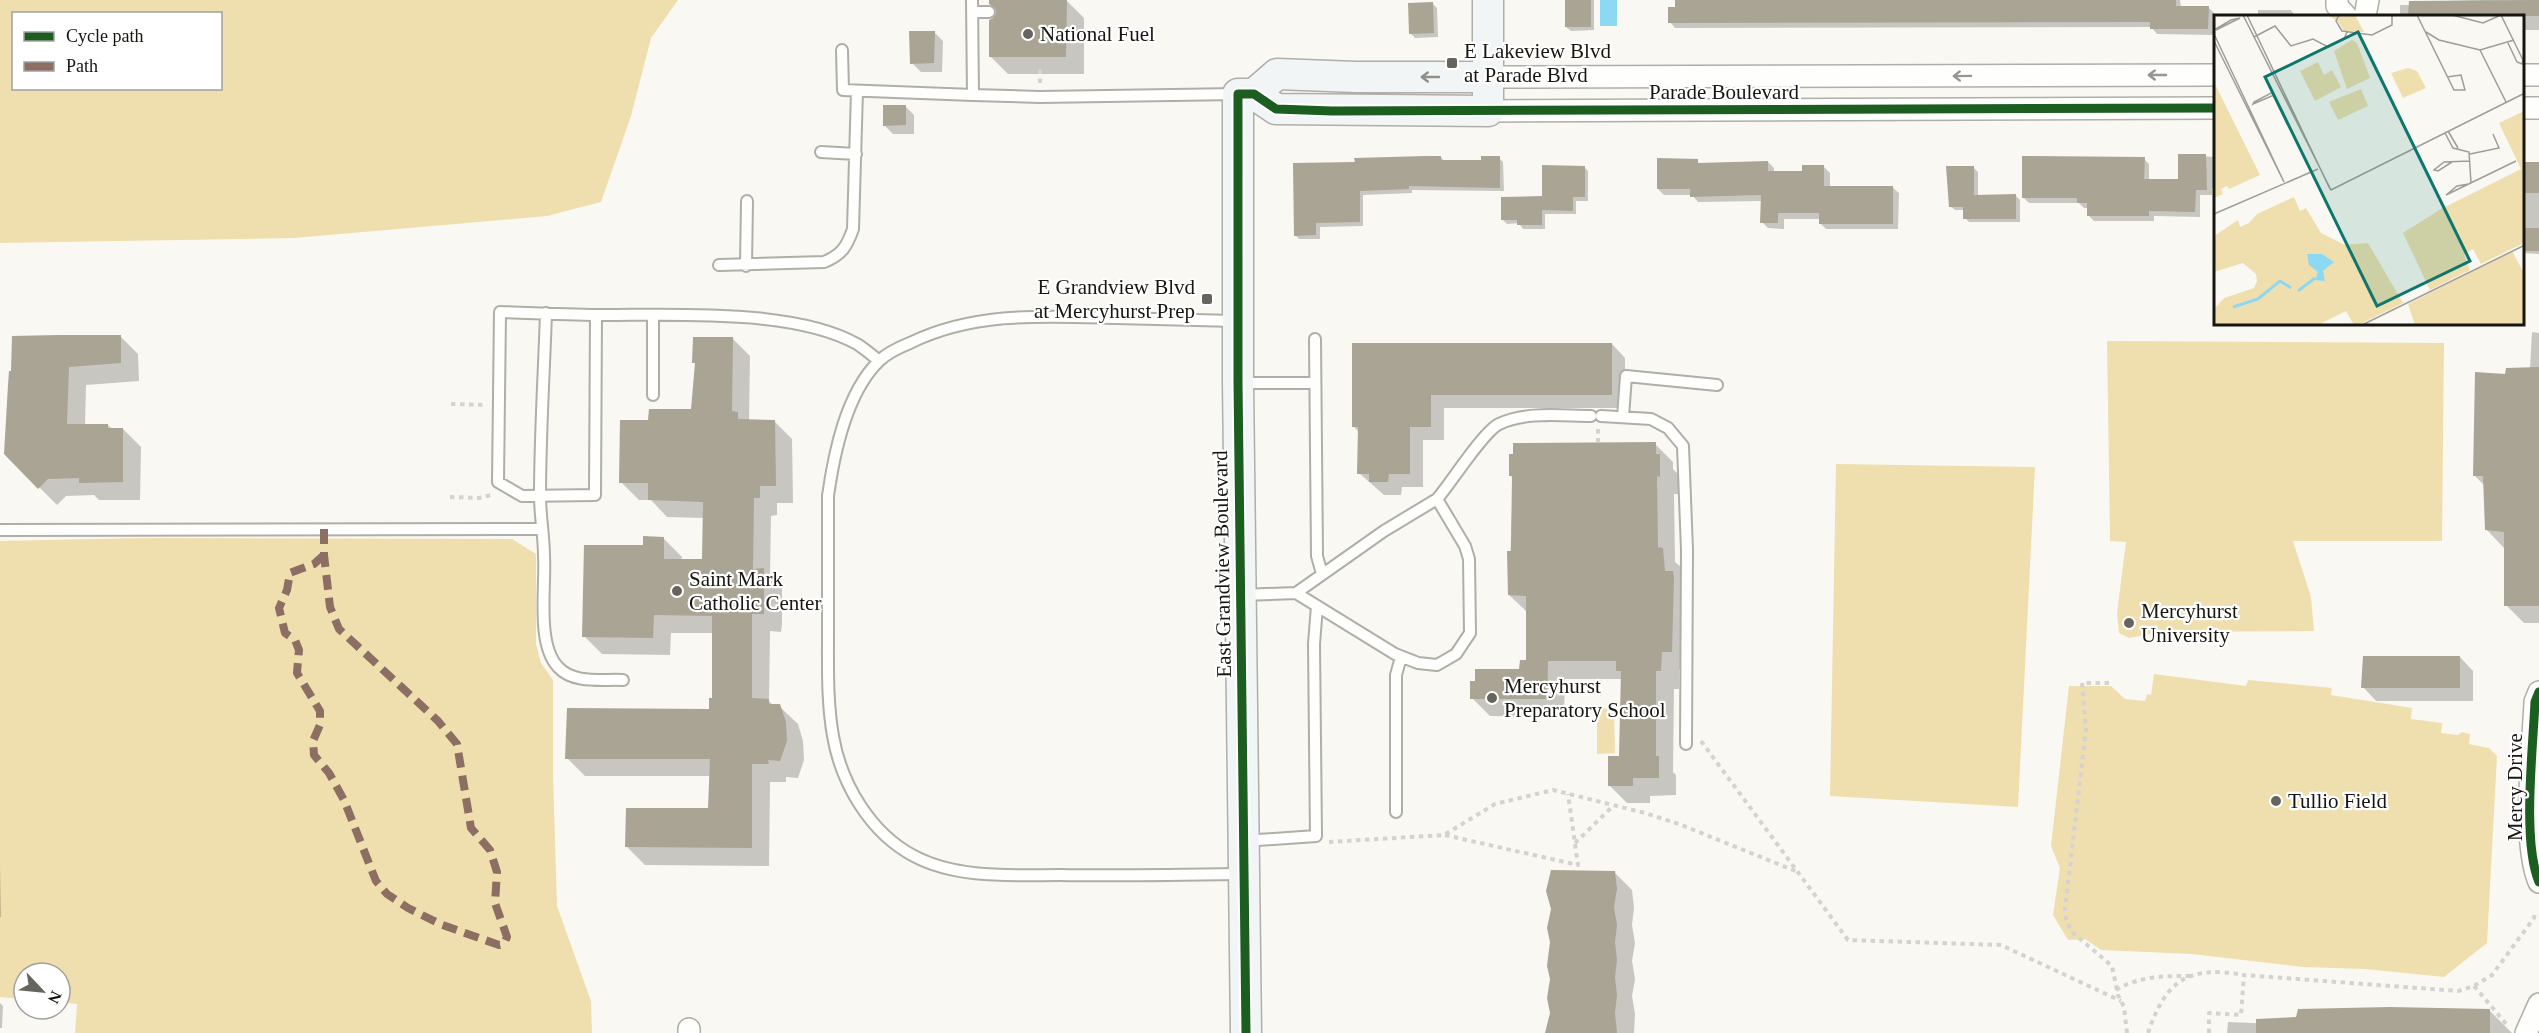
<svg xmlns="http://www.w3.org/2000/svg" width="2539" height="1033" font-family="'Times New Roman',serif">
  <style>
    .green { fill: #efdfae; fill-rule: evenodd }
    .water { fill: #8dd8f3 }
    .shadow { fill: #0003 }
    .building { fill: #a9a494 }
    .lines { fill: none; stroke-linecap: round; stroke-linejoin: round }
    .lane-casing { stroke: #afaea8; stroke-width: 14 }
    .street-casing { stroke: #afaea8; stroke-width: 24 }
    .secondary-casing { stroke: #afaea8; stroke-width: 33 }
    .path { stroke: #d5d3d2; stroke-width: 4; stroke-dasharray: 4.5 4.5; stroke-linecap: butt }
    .lane { stroke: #fefefd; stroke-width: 10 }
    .street { stroke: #fefefd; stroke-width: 21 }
    .secondary { stroke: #f2f5f5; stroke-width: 30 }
    .quiet { stroke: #8d6e63; stroke-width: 8; stroke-dasharray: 15 8; stroke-linecap: butt }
    .cycleway-casing { stroke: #fff; stroke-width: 13 }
    .cycleway { stroke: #1b5e20; stroke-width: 9 }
    .oneway { stroke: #969592 }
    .oneway2 { stroke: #8f908e }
    .poi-dot { fill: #66645f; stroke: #fff; stroke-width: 2 }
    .labels { text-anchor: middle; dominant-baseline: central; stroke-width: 4.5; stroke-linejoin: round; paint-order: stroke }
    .poi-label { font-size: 21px; fill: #171510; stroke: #fff; text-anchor: start }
    .street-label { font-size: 21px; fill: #171510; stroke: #fff }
    .inset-river { fill: none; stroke: #8dd8f3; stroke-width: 3 }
    .inset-road { fill: none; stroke: #9f9d98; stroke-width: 1.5 }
    .view { fill: #0f766e; fill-opacity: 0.15; stroke: #0f766e; stroke-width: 3 }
    .inset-edge { fill: none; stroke: #171510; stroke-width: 3 }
  </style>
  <rect width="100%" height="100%" fill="#faf8f2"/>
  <path class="green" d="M 0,0 L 678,0 L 651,38 L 631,116 L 601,202 L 547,216 L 294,238 L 0,243 ZM 14,14 L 220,14 L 220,88 L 14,88 Z
    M 2107,341 L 2444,343 L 2442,541 L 2293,541 L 2311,597 L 2314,631 L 2160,632 L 2129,638 L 2119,633 L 2117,613 L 2126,542 L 2110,541 Z
    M 1836,464 L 2035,467 L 2018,807 L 1830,796 Z
    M 140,538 L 512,539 L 536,554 L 536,644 L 541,663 L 553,680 L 553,774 L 557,906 L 591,1001 L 592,1033 L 75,1033 L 77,1004 L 60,1002 L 60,973 L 24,973 L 24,999 L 0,997 L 0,541 Z
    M 2154,674 L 2246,686 L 2248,680 L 2332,688 L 2331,695 L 2412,708 L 2411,719 L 2442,723 L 2441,733 L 2458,735 L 2462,732 L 2470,734 L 2469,744 L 2489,748 L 2497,756 L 2487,943 L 2444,977 L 2365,969 L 2303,967 L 2192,954 L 2101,950 L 2085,939 L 2068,940 L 2053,915 L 2060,868 L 2051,846 L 2069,686 L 2111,686 L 2125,699 L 2145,701 L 2147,694 L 2151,695 Z
    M 1597,708 L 1614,709 L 1615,753 L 1597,754 Z"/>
  <path class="water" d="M 1600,0 L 1617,0 L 1617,26 L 1600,26 Z"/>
  <path class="shadow" d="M 1066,0 L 1084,18 L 1084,74 L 1008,74 L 990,56 L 994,19 L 998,11 L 990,4 Z
    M 1567,0 L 1594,0 L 1594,30 L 1571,31 L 1566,27 Z
    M 1677,0 L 2180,0 L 2181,7 L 2208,7 L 2214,13 L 2214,35 L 2157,34 L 2151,27 L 1675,28 L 1670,22 L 1677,8 Z
    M 2483,0 L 2539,0 L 2539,30 L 2522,30 L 2522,16 L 2400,16 L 2400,5 L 2410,5 L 2411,2 Z
    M 1433,4 L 1437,8 L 1438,37 L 1415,38 L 1411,34 Z
    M 2258,10 L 2291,10 L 2295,16 L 2258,16 Z
    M 934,32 L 943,41 L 942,72 L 921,72 L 912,63 Z
    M 905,106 L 914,115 L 914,134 L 893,134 L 884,125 Z
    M 2180,155 L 2215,157 L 2215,188 L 2212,188 L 2212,195 L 2200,195 L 2200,217 L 2154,216 L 2154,221 L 2094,221 L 2088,215 L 2088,208 L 2084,208 L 2079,203 L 2029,203 L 2023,197 L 2144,159 L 2149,164 L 2149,181 L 2180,181 Z
    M 1441,157 L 1445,162 L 1483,161 L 1499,158 L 1503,162 L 1504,191 L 1412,190 L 1412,193 L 1363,195 L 1363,226 L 1320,227 L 1320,239 L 1299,239 L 1295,235 L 1356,164 Z
    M 1697,161 L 1701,165 L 1768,162 L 1774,168 L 1774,172 L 1803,173 L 1824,167 L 1830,173 L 1830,187 L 1892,187 L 1899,193 L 1898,229 L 1826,229 L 1820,223 L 1820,219 L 1784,219 L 1784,229 L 1768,228 L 1762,222 L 1762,201 L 1698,202 L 1692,195 L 1664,195 L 1658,189 Z
    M 2522,163 L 2539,163 L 2539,254 L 2522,253 Z
    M 1584,167 L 1588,171 L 1588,201 L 1576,201 L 1576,214 L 1545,214 L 1545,229 L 1523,229 L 1519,223 L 1507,224 L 1503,220 L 1543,197 Z
    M 1974,168 L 1978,172 L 1978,196 L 2016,196 L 2020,200 L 2020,222 L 1969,222 L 1965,218 L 1965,210 L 1955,210 L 1950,206 Z
    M 2532,332 L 2539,333 L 2539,623 L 2524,623 L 2506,605 L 2504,548 L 2486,529 L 2485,486 L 2474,475 L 2506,375 L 2530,369 Z
    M 120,336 L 138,354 L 139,381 L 86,385 L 85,425 L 108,425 L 112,429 L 123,429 L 141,447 L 140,500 L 99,500 L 94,495 L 66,496 L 57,505 L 6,454 L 9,385 Z
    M 732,338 L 750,356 L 749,421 L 774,421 L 792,439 L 793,503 L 777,503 L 777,515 L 771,516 L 770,576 L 782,588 L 782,625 L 781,632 L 770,631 L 769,701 L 774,706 L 779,706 L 798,724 L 803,741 L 804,760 L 798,778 L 786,777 L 786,782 L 770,782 L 769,866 L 645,865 L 627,847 L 710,810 L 711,776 L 585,776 L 567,758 L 710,710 L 714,699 L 714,633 L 671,633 L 670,655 L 602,654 L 584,636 L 644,547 L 664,539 L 682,557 L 681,561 L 703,561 L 704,518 L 667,517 L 651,500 L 639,500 L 621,482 L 650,422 L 692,410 L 696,364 L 694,362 Z
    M 1354,344 L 1612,344 L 1625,358 L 1625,408 L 1444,408 L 1444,440 L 1423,440 L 1423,487 L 1402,487 L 1401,495 L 1384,495 L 1359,473 L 1359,432 L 1353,426 Z
    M 1655,444 L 1673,462 L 1673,469 L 1678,474 L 1678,494 L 1674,494 L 1675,562 L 1681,567 L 1690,670 L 1679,669 L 1679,689 L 1674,689 L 1673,772 L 1676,775 L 1676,795 L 1650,796 L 1650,803 L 1627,803 L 1609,785 L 1621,757 L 1622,679 L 1565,679 L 1564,717 L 1490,716 L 1472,698 L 1520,671 L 1527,661 L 1528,613 L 1509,595 L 1513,478 L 1511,476 Z
    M 2460,657 L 2473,671 L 2473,701 L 2376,701 L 2363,687 Z
    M 0,865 L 1,917 L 0,917 Z
    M 1614,872 L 1632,890 L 1634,908 L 1632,925 L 1635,943 L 1632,961 L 1635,979 L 1632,996 L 1635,1014 L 1634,1033 L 1548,1033 Z
    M 0,1003 L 3,1006 L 2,1028 L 0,1028 Z
    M 2489,1010 L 2512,1033 L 2227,1033 L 2228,1022 L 2279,1024 Z"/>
  <path class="building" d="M 989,0 L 1067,0 L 1066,57 L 989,57 L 989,20 L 993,18 L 996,13 L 995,8 L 989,4 Z
    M 1565,0 L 1591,0 L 1591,27 L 1565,27 Z
    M 1675,0 L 2176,0 L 2176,6 L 2209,6 L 2208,29 L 2150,29 L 2150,22 L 1668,23 L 1668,7 L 1675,7 Z
    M 2539,0 L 2539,16 L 2408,16 L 2409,1 Z
    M 1433,2 L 1434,33 L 1409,34 L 1408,3 Z
    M 909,31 L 935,31 L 934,63 L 910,64 Z
    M 883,105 L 906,105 L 906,125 L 883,126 Z
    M 2178,154 L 2206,154 L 2207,190 L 2196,190 L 2195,212 L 2149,211 L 2149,216 L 2087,216 L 2087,203 L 2077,203 L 2077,198 L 2022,198 L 2022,156 L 2145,157 L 2144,179 L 2178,179 Z
    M 1426,156 L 1441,156 L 1441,160 L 1481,160 L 1481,156 L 1500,156 L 1500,188 L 1409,186 L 1409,189 L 1360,191 L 1360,222 L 1316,223 L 1316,235 L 1294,236 L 1293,163 L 1355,162 L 1354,158 Z
    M 1657,158 L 1698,159 L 1698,163 L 1768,161 L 1768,171 L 1802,171 L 1802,165 L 1824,165 L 1824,186 L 1893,186 L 1893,224 L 1819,224 L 1819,213 L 1778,213 L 1778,223 L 1760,223 L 1761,195 L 1690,197 L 1690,189 L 1657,189 Z
    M 2523,162 L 2539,162 L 2539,193 L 2523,193 Z
    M 1542,165 L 1585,166 L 1585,197 L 1573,197 L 1573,211 L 1542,210 L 1542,225 L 1517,225 L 1517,220 L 1501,220 L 1501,197 L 1542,196 Z
    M 1946,166 L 1974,166 L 1974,195 L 2016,194 L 2016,219 L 1963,219 L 1963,207 L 1949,207 Z
    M 2523,228 L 2539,228 L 2539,251 L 2523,251 Z
    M 58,335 L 121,335 L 121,363 L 69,367 L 67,424 L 108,424 L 108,428 L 123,428 L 123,482 L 79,483 L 79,478 L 48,479 L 38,489 L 4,454 L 8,385 L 9,371 L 11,371 L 12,336 Z
    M 693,337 L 733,337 L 732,411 L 738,412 L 738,419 L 775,420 L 776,486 L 760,486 L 760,498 L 754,498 L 753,569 L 764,568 L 764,614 L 752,614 L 752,698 L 769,699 L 769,704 L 780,704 L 786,722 L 787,741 L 780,761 L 768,760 L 769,764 L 752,764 L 752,848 L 625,847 L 626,808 L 708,808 L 710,759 L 565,759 L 567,708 L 709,709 L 709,698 L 712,698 L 712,616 L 654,615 L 653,638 L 582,637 L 584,545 L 643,545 L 643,536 L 664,537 L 664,559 L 702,559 L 703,502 L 648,500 L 648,483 L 619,483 L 620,420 L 648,420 L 649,409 L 691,409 L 695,363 L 692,363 Z
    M 1352,343 L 1612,343 L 1612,395 L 1431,395 L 1431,427 L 1410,427 L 1410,474 L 1389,474 L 1388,482 L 1369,482 L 1369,474 L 1357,474 L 1358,427 L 1352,427 Z
    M 2539,367 L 2539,606 L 2504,606 L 2504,532 L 2485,530 L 2483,476 L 2473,476 L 2475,372 L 2505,374 L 2506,368 Z
    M 1656,442 L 1656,454 L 1660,454 L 1660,477 L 1657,476 L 1658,547 L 1663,548 L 1665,571 L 1673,571 L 1674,578 L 1672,652 L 1662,652 L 1661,671 L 1656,671 L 1656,756 L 1659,756 L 1659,778 L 1633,778 L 1633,786 L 1608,786 L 1608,756 L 1619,756 L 1621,671 L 1616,671 L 1616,661 L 1548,661 L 1547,699 L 1470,699 L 1470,681 L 1475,681 L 1475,669 L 1519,669 L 1520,660 L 1526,660 L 1526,596 L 1508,595 L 1507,551 L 1511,551 L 1512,476 L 1509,476 L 1509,454 L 1513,454 L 1513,443 Z
    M 2363,656 L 2460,656 L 2460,688 L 2361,688 Z
    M 1551,870 L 1615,871 L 1617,889 L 1614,907 L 1617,925 L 1615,942 L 1617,960 L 1615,977 L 1617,995 L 1615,1013 L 1617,1033 L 1545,1033 L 1550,1013 L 1547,998 L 1550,979 L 1547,966 L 1550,942 L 1547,928 L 1551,909 L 1546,891 Z
    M 2390,1007 L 2490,1009 L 2490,1033 L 2256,1033 L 2256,1019 L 2296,1017 L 2298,1009 Z"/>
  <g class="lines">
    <defs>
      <path id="lane" d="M 972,0 L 973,95 L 1040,97 L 1238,94
        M 972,12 L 989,12
        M 842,50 L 843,90 L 973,95
        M 821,152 L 856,154
        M 719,265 L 824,262 C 842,255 847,246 853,229 L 857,91
        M 746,266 L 747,201
        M 546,313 C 544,374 540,435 540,496 C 540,516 544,536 544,556 C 546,586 536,644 558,667 C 573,684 602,679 623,680
        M 596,315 L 595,495 L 522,496 L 498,482 L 500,312 C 535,313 570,315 605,315 C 676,315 795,309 857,344 C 865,349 872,355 879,361
        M 1235,321 C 1196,320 1156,319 1116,318 C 1046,316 975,311 910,343 C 900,347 887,353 879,361 C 846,393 834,453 828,496 C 828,541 828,587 828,632 C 828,667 827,702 833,736 C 841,783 870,833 914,856 C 957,879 1012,875 1060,875 C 1121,876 1181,875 1242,874
        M 1315,339 L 1317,556 L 1322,574
        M 1241,383 L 1315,383
        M 653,395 L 653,315
        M 1601,416 L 1651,419 L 1668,428 L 1683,446 L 1687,550 L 1686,744
        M 1623,417 L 1626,376 L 1717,385
        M 1437,499 C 1451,483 1483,432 1499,424 C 1526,411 1562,416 1591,416
        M 0,530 L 542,529
        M 1241,595 L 1296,593 L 1395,654 L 1418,663 L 1437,665 L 1456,654 L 1470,633 L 1469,559 L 1465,546 L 1437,499 L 1384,531 L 1296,593
        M 1396,812 L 1396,675 L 1401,657
        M 1244,841 L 1316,836 L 1314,644 L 1317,606"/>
      <path id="street" d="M 2337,0 L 2337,6 L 2346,16
        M 2365,16 L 2368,0
        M 2522,75 L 2539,75
        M 1489,77 L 2215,75
        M 2522,108 L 2539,108
        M 1488,111 L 2215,108
        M 2539,692 L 2535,702 C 2533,748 2522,842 2539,882
        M 689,1033 L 689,1029
        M 2526,1033 L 2539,1004"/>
      <path id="secondary" d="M 1254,94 L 1277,74 L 1356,77 L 1489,77
        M 1246,1033 L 1238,382 L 1238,94 L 1254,94 L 1276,109 L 1488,111 L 1488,0"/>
    </defs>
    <use href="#lane" class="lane-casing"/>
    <use href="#street" class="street-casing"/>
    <use href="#secondary" class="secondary-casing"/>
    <path class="path" d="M 1040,83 L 1040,66
      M 451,404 L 487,405
      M 1598,429 L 1598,442
      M 450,497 L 479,498 L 491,495
      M 764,606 L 815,607
      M 2109,683 L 2082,683 L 2086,729 L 2065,909 L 2066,920 L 2072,932 L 2112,966 L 2118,995 L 2124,1007 L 2127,1033
      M 1701,741 L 1848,940 L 2001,945 L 2121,1001
      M 1445,835 L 1578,865 L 1568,794
      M 1329,842 L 1444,835 L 1495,804 L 1553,790 L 1645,813 L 1679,824 L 1798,872
      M 1575,843 L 1613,806
      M 2474,986 L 2508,1026
      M 2116,990 C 2139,976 2164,976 2190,976
      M 2148,1033 C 2166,980 2188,965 2244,975
      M 2209,1033 L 2209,1013 L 2241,1015 L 2244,975 L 2458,991 L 2474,986 L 2492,975 L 2534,918 L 2535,911"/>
    <use href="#lane" class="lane"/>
    <use href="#street" class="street"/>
    <use href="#secondary" class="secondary"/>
    <path class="quiet" d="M 324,555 L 314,564 L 290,573 L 287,590 L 279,608 L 285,633 L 295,640 L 299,650 L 297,673 L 320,711 L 320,725 L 313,741 L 314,755 L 329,773 L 344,800 L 376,881 L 387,894 L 408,908 L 440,924 L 499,945 L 504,944 L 507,937 L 495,903 L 497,872 L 490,850 L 471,828 L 457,744 L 438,721 L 339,629 L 330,607 L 324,555 L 324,528"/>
    <defs>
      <path id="cycleway" d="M 2539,692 L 2535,702 C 2533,748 2522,842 2539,882
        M 1246,1033 L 1238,382 L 1238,94 L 1254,94 L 1276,109 L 1332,111 L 2215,108"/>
    </defs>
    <use href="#cycleway" class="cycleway-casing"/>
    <use href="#cycleway" class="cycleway"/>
  </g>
  <defs><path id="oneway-shaft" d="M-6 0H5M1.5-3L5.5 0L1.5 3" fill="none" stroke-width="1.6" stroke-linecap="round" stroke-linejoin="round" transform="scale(1.5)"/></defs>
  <g class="oneway">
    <use href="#oneway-shaft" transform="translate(2157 75) rotate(-180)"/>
    <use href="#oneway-shaft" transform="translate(1962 76) rotate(179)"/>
  </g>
  <use class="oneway2" href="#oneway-shaft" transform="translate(1430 77) rotate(-180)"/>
  <g class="poi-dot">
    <circle cx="1028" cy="34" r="6"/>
    <rect x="1446" y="57" width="12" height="12" rx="3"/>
    <rect x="1201" y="293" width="12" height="12" rx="3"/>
    <circle cx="677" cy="591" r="6"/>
    <circle cx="2129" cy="623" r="6"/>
    <circle cx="1492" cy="698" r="6"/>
    <circle cx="2276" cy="801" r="6"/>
  </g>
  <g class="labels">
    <g class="poi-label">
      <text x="1040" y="34">National Fuel</text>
      <text x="1464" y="51">E Lakeview Blvd<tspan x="1464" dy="24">at Parade Blvd</tspan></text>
      <text x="1195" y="287" text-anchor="end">E Grandview Blvd<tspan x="1195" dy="24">at Mercyhurst Prep</tspan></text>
      <text x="689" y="579">Saint Mark<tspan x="689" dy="24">Catholic Center</tspan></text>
      <text x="2141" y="611">Mercyhurst<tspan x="2141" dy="24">University</tspan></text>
      <text x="1504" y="686">Mercyhurst<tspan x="1504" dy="24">Preparatory School</tspan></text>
      <text x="2288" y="801">Tullio Field</text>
    </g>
    <g class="street-label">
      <text x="1724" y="92">Parade Boulevard</text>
      <text transform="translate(1222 564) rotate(-91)">East Grandview Boulevard</text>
      <text transform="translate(2515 787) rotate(-90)">Mercy Drive</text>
    </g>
  </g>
  <g transform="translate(2214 15)">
    <rect width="310" height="310" fill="#faf8f2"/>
    <path d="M 113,0 L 141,0 L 150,17 L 130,16 L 124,6 ZM 138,25 L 143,28 L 156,63 L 133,74 L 120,36 ZM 104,47 L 110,60 L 118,55 L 127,72 L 101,86 L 86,56 ZM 194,53 L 203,56 L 212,73 L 189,83 L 177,58 ZM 0,67 L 46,160 L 15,174 L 13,171 L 7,174 L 9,179 L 0,183 ZM 147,74 L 154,91 L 124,105 L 115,87 ZM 310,96 L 310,228 L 267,249 L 259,234 L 250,240 L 256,255 L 216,275 L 189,218 L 227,194 L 307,154 L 285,108 ZM 80,182 L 86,196 L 92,193 L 107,218 L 131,230 L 154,228 L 189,288 L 144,310 L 140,310 L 132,296 L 104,310 L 2,310 L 1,293 L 10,283 L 40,273 L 43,266 L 42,259 L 29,248 L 0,257 L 0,221 L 24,205 L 26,212 L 35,208 L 43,199 ZM 298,236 L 310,258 L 310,310 L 201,310 L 194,289 Z" fill="#efdfae"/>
    <path d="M 93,239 L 108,239 L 120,247 L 109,256 L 111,266 L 101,265 L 104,257 L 95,250 Z" fill="#8dd8f3"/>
    <path class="inset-river" d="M 84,276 L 101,263M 19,292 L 44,284 L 66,266 L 77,273"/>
    <path class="inset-road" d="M 29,0 L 117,175 L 311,78M 33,0 L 116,174M 125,0 L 122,6 L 128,16 L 158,20 L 178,10 L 178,0M 203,0 L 240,75 L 251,75 L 247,60 L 233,62M 238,0 L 269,8 L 287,0M 287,0 L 309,45 L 308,49 L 303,47 L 294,28M 0,15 L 17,5 L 26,3 L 2,15M 212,17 L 225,25 L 266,35 L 300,25M 0,19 L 70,167 L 0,26M 40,22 L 61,11 L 77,31 L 99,24 L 114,32 L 130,24 L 133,17M 266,35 L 292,87M 59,77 L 60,80 L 39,89 L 40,87 ZM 234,116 L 244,133M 231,118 L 239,133 L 255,137 L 257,168M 256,139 L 285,133 L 279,119M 238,147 L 224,156 L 220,155 L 230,147 L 256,146M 255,169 L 243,171 L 232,180 L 302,146M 0,199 L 104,154M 148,310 L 311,230"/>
    <path class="view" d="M 144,17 L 256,246 L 163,291 L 51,62 Z"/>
    <rect width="310" height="310" class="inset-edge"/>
  </g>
  <rect x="12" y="12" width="210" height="78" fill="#ffffff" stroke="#a2a19f" stroke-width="1.5"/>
  <rect x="24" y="32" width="30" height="9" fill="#1b5e20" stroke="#a2a19f" stroke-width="1.5"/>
  <text x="66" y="42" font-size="18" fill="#171510">Cycle path</text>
  <rect x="24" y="62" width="30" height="9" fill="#8d6e63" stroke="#a2a19f" stroke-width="1.5"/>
  <text x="66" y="72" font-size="18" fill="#171510">Path</text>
  <g transform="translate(42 991) rotate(116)"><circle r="28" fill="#ffffff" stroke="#a2a19f" stroke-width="1.5"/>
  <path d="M0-4.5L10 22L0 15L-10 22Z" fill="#66645f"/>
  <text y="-9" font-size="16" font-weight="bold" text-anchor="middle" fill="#171510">N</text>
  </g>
</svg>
